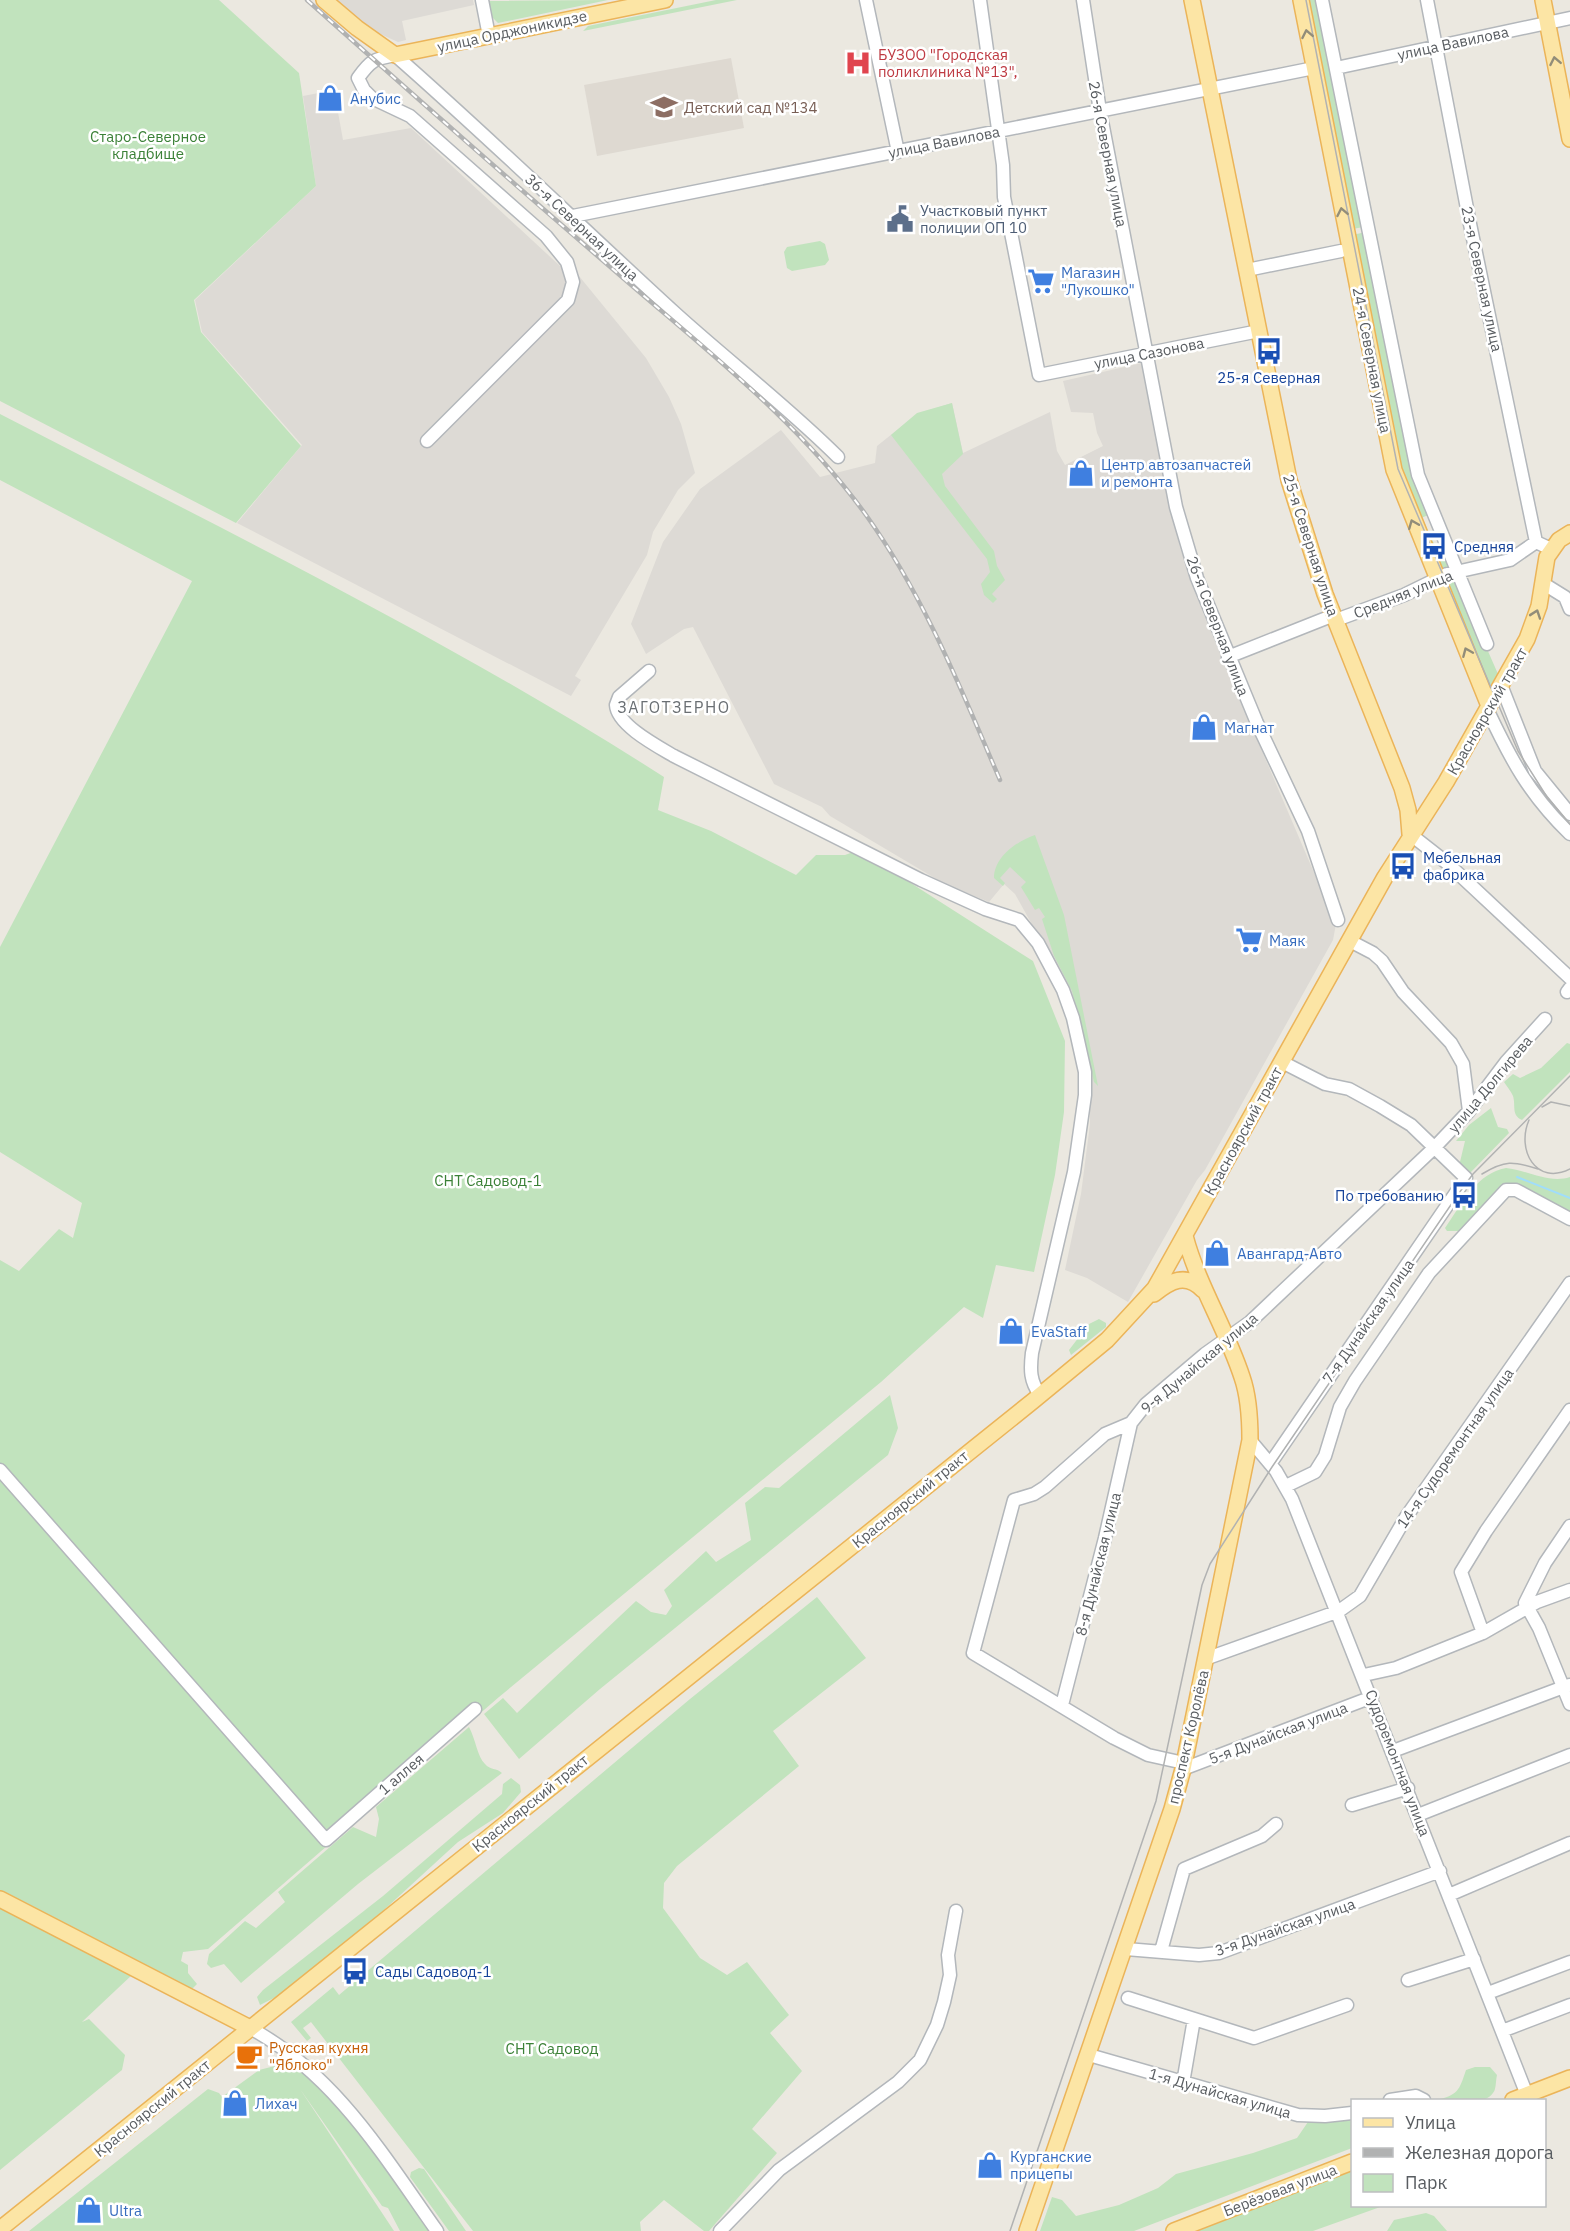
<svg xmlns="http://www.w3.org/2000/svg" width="1570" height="2231" font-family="'IBM Plex Sans',sans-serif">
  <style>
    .industrial { fill: #dddad5 }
    .education { fill: #ded9d1 }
    .green { fill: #c1e3bd }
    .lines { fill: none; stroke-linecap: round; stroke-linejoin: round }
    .stream { stroke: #a0ddfb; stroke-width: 2 }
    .minor-casing { stroke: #b3b7bb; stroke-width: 15 }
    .major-casing { stroke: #ebb459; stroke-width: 18 }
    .minor { stroke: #fff; stroke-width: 12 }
    .major { stroke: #fce5a5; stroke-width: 15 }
    .tram { stroke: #b1b2b2; stroke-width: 1.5 }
    .rail-casing { stroke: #b1b2b2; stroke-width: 4.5 }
    .rail { stroke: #fff; stroke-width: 2; stroke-dasharray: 7; stroke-linecap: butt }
    .oneway { stroke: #928d79 }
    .labels { text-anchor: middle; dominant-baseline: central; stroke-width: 5; stroke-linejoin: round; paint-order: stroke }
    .street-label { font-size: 15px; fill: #595d61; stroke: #fff }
    .health-label { font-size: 15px; fill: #be3a42; stroke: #fff; text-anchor: start }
    .shop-label { font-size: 15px; fill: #366cbe; stroke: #fff; text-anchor: start }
    .education-label { font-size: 15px; fill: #785e54; stroke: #fff; text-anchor: start }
    .park-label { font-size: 15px; fill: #3b8137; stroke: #fff }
    .service-label { font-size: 15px; fill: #4e5e75; stroke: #fff; text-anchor: start }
    .transit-label { font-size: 15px; fill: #164399; stroke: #fff; text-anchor: start }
    .food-label { font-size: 15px; fill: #c56008; stroke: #fff; text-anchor: start }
    .neighbourhood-label { font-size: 16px; letter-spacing: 1.5px; fill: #6a6f73; stroke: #fff }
  </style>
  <rect width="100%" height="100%" fill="#ebe8e0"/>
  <path class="industrial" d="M 330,0 L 473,0 L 474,5 L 402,21 L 406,40 L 398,42 L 356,23 Z
    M 334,90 L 343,140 L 411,128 L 560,266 L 579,276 L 646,358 L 669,397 L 681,424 L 695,473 L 678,490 L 653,532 L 647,555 L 575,676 L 581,680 L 571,696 L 237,523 L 302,445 L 202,332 L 195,300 L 316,186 L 303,96 Z
    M 1142,363 L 1180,548 L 1212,634 L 1336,924 L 1333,940 L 1205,1170 L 1197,1180 L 1128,1302 L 1087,1278 L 1065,1270 L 1081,1194 L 1090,1124 L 1090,1079 L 1069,991 L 1015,894 L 1004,884 L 989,902 L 943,883 L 830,816 L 822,807 L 774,784 L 693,627 L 684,629 L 646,654 L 631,624 L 663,542 L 700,489 L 781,430 L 820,477 L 875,463 L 877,446 L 917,414 L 952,403 L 963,453 L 1050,412 L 1057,451 L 1065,465 L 1103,446 L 1097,433 L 1093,413 L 1071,412 L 1063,381 Z"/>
  <path class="education" d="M 731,58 L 744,128 L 597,156 L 584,85 Z"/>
  <path class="green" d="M 0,0 L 219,0 L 299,73 L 316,186 L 194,300 L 201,332 L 301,446 L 236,523 L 0,401 Z
    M 608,0 L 498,23 L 492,17 L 488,1 Z
    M 716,0 L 737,0 L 583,31 L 588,26 Z
    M 1303,0 L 1318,0 L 1363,227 L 1348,230 Z
    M 1366,232 L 1431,514 L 1416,520 L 1403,486 L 1352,235 Z
    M 820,241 L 825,244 L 829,260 L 825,265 L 792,271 L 787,268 L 784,252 L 787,247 Z
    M 952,403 L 963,454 L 942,474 L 945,486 L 994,551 L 997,566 L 1005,580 L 992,594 L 997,599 L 993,603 L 984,595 L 981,584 L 990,572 L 987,559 L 891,435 L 917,413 Z
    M 0,414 C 224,530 452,641 664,777 L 658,810 L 711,831 L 796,875 L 816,855 L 845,855 L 859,850 L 1033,961 L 1065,1041 L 1064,1112 L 1055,1175 L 1034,1272 L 996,1265 L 983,1318 L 964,1307 L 881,1382 L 499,1697 L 208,1949 L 183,1952 L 181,1961 L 188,1965 L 188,1973 L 197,1984 L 191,1990 L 0,1892 L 0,1260 L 19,1271 L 59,1229 L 73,1238 L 82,1203 L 0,1152 L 0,947 L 192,581 L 0,480 Z
    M 1425,524 L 1436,548 L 1441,546 L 1450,569 L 1442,572 L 1418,527 Z
    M 1455,576 L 1498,674 L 1493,683 L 1488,686 L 1446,580 Z
    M 1035,835 L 1064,915 L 1098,1086 L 1094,1082 L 1072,991 L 1054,956 L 1042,919 L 1045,917 L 1039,908 L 1035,910 L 1021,887 L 1026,882 L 1010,867 L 1000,878 L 1005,883 L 1003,886 L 994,878 C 994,857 1017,841 1035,835 Z
    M 1567,1043 L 1570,1044 L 1570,1072 L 1522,1120 C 1511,1115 1516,1106 1513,1096 C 1511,1091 1507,1087 1504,1082 L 1513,1074 L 1520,1078 L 1541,1068 Z
    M 1491,1108 L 1498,1127 L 1507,1129 L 1509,1133 L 1470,1173 L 1465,1173 L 1459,1166 L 1465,1141 L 1456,1141 L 1469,1125 Z
    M 1506,1168 C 1527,1170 1549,1184 1570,1177 L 1570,1216 L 1518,1189 L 1461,1231 L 1447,1231 L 1445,1228 L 1449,1222 C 1465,1199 1477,1174 1506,1168 Z
    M 1099,1319 L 1106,1323 L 1106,1327 L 1071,1355 L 1069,1350 L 1089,1324 Z
    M 890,1395 L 898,1428 L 888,1455 L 600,1689 L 519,1759 L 484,1714 L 503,1698 L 517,1713 L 636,1601 L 651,1612 L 666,1615 L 672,1606 L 664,1590 L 706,1551 L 716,1562 L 751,1540 L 745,1503 L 765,1487 L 779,1488 Z
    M 817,1597 L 866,1658 L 773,1731 L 799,1766 L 677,1866 L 664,1883 L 663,1908 L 700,1958 L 727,1975 L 747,1962 L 789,2015 L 770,2033 L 802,2071 L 752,2129 L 777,2153 L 709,2231 L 704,2231 L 664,2200 L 640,2222 L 641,2231 L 473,2231 L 311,2022 L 303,2028 L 311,2038 L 307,2041 L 291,2022 L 333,1987 L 339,1995 L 690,1699 Z
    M 469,1727 C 476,1740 477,1756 485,1764 C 490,1770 497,1768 502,1773 L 358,1884 L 241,1983 L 224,1964 L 211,1968 L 207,1964 L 209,1954 L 245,1921 L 256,1928 L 285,1902 L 278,1892 L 353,1827 L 376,1837 L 379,1819 L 376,1807 Z
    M 511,1778 L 520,1785 L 521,1792 L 503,1813 L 458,1842 L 373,1920 L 280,1995 L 260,2005 L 257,1997 L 263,1990 L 383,1896 L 502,1794 L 503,1784 Z
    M 0,1907 L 133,1974 L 82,2022 L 89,2019 L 125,2055 L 122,2070 L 0,2170 Z
    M 281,2054 C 344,2098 387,2170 432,2231 L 400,2231 L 388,2208 L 382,2206 L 300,2089 L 394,2231 L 29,2231 L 208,2089 L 219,2093 L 222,2097 L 259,2070 L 279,2065 L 276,2059 Z
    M 1475,2067 L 1490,2067 L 1497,2075 C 1496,2079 1496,2085 1495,2089 C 1489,2108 1452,2101 1436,2100 C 1458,2095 1459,2091 1466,2070 Z
    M 1352,2114 L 1352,2148 L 1134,2231 L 1040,2231 L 1052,2197 L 1062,2200 L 1076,2216 L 1119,2205 L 1158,2188 L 1176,2174 L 1253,2153 L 1297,2138 L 1310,2119 Z
    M 419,2168 L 424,2169 L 466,2231 L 449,2231 L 410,2177 L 411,2172 Z
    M 1352,2171 L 1352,2206 L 1383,2206 L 1313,2231 L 1192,2231 Z
    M 1426,2213 L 1434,2216 L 1447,2231 L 1387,2231 L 1394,2220 Z"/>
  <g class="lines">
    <path class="stream" d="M 1517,1177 L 1570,1198"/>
    <defs>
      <path id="minor" d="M 482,0 L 489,36
        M 866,0 L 898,152
        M 980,0 L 1003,165 L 1004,197 L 1039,375 L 1259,331
        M 1083,0 L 1100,111 L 1176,507 L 1197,578 L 1257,723 L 1308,831 L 1338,920
        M 1322,0 L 1418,475 L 1487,644
        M 1427,0 L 1470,224 L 1536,542 L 1551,549
        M 1336,68 L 1570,18
        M 573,216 L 1314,68
        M 1247,270 L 1341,251
        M 427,441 L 568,300 L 573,282 L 567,262 L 546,236 L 410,116 L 372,98 L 364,90 L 358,78 C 371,60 374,59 395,55 C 491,139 582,228 675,313 C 729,362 787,406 838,457
        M 1544,584 L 1565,597 L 1570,609
        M 1336,620 L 1404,595 L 1447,574 L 1510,560 L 1536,542
        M 1228,657 L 1334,615
        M 649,671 L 619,697 L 616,705 C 617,725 657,746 674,756 L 921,880 L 985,909 L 1019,920 L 1038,943 L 1063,990 L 1073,1018 L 1085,1072 L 1085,1095 L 1074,1172 L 1032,1353 C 1030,1370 1030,1381 1040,1395
        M 1501,685 L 1535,771 L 1570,814
        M 1487,709 C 1511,760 1529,794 1570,834
        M 1410,834 L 1447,863 L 1570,978
        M 1350,941 L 1373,953 L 1382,961 L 1403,992 L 1451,1043 L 1463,1064 L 1469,1111
        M 1567,992 L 1570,988
        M 1250,1440 L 1276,1471 L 1292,1499 L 1527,2095
        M 1270,1464 L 1466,1178 L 1411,1125 L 1380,1106 L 1349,1089 L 1325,1084 L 1282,1062
        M 0,1470 L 326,1840 L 475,1709
        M 1286,1486 L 1315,1472 L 1325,1456 L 1340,1407 L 1355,1381 L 1429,1273 L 1506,1190 L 1516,1190 L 1570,1219
        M 1570,1526 L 1545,1563 L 1525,1603 L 1539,1628 L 1570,1704
        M 1483,1633 L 1461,1572 L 1486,1531 L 1570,1410
        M 1205,1659 L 1339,1611 L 1360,1596 L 1406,1517 L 1570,1283
        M 1364,1675 L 1396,1668 L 1483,1633 L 1537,1602 L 1570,1590
        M 1062,1705 L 1105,1538 L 1131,1423
        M 1393,1751 L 1569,1685
        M 1184,1763 L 1148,1755 L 1114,1738 L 973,1653 L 1014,1500 L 1034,1494 L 1045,1487 L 1105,1434 L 1131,1423 L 1146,1404 L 1205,1354 L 1250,1322 L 1434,1148 L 1469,1111 L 1506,1062 L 1545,1019
        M 1183,1769 L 1372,1697
        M 1352,1805 L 1408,1788
        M 1418,1815 L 1570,1755
        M 1449,1895 L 1570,1843
        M 1126,1949 L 1199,1955 L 1219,1953 L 1440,1871
        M 1161,1951 L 1184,1869 L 1262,1836 L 1276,1824
        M 1408,1980 L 1474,1959
        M 1488,1993 L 1570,1962
        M 1128,1998 L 1254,2038 L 1347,2005
        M 250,2028 C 335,2074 383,2155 437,2231
        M 1502,2031 L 1570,2005
        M 1089,2055 L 1298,2115 L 1325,2116 L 1352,2113
        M 1183,2083 L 1194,2019
        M 1390,2100 L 1416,2096 L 1424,2100
        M 720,2231 L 779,2170 L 898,2082 L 920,2060 L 937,2025 L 944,2002 L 950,1975 L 948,1955 L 956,1911"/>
      <path id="major" d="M 324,0 L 357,28 L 395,55 L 665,0
        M 1192,0 L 1289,480 L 1325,594 L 1402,788 L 1408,810 L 1410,834
        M 1301,0 L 1394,470 L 1489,706
        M 1543,0 L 1570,139
        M 1154,1294 C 1170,1281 1186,1272 1203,1290
        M 0,1899 L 250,2028
        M 1513,2100 L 1570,2078
        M 0,2229 L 1033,1401 L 1107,1340 L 1155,1288 L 1385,877 L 1446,782 L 1527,639 L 1539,606 L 1547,557 L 1559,540 L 1570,533
        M 1027,2231 L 1172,1809 L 1183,1769 L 1250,1440 C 1250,1419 1249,1397 1242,1377 C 1226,1328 1198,1285 1185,1236
        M 1174,2231 L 1352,2162"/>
    </defs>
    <use href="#minor" class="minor-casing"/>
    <use href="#major" class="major-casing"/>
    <use href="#minor" class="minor"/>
    <use href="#major" class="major"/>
    <path class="tram" d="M 1306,0 L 1398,469 L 1518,751 L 1547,797 L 1570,824
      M 1542,1107 L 1551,1102 L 1570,1106
      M 1529,1120 C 1516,1150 1536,1186 1570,1169
      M 1482,1174 C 1505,1160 1513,1161 1538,1169
      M 1010,2231 L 1156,1801 L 1202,1585 L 1210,1564 L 1272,1467 L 1459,1193 L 1473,1174 L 1570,1076"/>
    <defs>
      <path id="rail" d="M 307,0 C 409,91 511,182 615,271 C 702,347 798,420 866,515 C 924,596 961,689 1000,780"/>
    </defs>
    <use href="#rail" class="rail-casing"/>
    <use href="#rail" class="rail"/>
  </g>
  <defs><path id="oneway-chevron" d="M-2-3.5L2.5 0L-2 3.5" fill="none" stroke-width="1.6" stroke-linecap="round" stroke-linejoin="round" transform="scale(1.5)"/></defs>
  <g class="oneway">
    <use href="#oneway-chevron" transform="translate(1307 34) rotate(-101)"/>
    <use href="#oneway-chevron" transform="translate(1555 61) rotate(-101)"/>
    <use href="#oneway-chevron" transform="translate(1342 212) rotate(-101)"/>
    <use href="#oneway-chevron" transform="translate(1413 524) rotate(-112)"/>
    <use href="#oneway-chevron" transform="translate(1536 614) rotate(-71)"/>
    <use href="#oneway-chevron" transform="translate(1467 652) rotate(-113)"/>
  </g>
  <defs>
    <symbol id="hospital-bare" viewBox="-9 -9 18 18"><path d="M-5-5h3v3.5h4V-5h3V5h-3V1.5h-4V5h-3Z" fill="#e0444e" stroke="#fff" stroke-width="2.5" paint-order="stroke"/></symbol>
    <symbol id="shop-bare" viewBox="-9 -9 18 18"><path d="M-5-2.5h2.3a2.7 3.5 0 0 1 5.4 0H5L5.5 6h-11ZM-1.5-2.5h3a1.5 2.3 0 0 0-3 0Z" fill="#3f7fe0" stroke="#fff" stroke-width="2.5" paint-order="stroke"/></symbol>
    <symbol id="school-bare" viewBox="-9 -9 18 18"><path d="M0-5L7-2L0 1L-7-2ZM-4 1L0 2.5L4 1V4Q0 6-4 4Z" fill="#8d6e63" stroke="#fff" stroke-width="2.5" paint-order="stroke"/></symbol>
    <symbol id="civic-bare" viewBox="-9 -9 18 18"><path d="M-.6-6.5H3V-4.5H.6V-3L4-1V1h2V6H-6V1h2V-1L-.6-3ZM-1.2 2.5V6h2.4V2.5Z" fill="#5c6f8a" stroke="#fff" stroke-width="2.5" paint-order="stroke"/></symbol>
    <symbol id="supermarket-bare" viewBox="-9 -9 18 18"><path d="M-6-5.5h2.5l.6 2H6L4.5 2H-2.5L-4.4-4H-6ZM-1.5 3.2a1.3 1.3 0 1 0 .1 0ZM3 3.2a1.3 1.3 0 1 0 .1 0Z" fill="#3f7fe0" stroke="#fff" stroke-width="2.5" paint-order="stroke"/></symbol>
    <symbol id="bus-bare" viewBox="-9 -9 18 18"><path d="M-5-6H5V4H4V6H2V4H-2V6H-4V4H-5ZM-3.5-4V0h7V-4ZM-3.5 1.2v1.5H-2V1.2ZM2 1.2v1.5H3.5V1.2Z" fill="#1a4fb4" stroke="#fff" stroke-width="2.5" paint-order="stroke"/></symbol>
    <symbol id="cafe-bare" viewBox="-9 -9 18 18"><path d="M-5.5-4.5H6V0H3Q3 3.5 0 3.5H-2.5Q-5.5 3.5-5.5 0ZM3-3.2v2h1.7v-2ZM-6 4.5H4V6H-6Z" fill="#e8710a" stroke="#fff" stroke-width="2.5" paint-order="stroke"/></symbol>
  </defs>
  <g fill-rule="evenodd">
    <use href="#hospital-bare" x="839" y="44" width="38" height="38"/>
    <use href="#shop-bare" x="311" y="79" width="38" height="38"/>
    <use href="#school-bare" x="645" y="88" width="38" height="38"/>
    <use href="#civic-bare" x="881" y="200" width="38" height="38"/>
    <use href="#supermarket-bare" x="1022" y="262" width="38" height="38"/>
    <use href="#bus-bare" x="1250" y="332" width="38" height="38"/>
    <use href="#shop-bare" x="1062" y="454" width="38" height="38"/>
    <use href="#bus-bare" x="1415" y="527" width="38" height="38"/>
    <use href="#shop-bare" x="1185" y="708" width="38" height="38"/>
    <use href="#bus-bare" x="1384" y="847" width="38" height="38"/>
    <use href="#supermarket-bare" x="1230" y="921" width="38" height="38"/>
    <use href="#bus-bare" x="1445" y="1176" width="38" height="38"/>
    <use href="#shop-bare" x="1198" y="1234" width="38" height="38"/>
    <use href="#shop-bare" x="992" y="1312" width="38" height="38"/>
    <use href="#bus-bare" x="336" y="1952" width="38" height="38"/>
    <use href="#cafe-bare" x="230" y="2037" width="38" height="38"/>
    <use href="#shop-bare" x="216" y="2084" width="38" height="38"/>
    <use href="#shop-bare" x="971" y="2146" width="38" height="38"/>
    <use href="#shop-bare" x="70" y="2191" width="38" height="38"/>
  </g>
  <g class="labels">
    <g class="street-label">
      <text transform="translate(512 31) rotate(-12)">улица Орджоникидзе</text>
      <text transform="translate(1453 43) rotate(-12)">улица Вавилова</text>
      <text transform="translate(944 142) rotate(-11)">улица Вавилова</text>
      <text transform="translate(1108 154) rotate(79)">26-я Северная улица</text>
      <text transform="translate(582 227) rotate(43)">36-я Северная улица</text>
      <text transform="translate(1482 279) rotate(78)">23-я Северная улица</text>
      <text transform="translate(1149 353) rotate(-11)">улица Сазонова</text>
      <text transform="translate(1372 360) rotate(79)">24-я Северная улица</text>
      <text transform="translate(1311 545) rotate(72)">25-я Северная улица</text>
      <text transform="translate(1403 594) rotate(-22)">Средняя улица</text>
      <text transform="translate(1218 626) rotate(69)">26-я Северная улица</text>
      <text transform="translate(1487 711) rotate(-60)">Красноярский тракт</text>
      <text transform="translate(1490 1084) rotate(-50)">улица Долгирева</text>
      <text transform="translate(1243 1131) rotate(-61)">Красноярский тракт</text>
      <text transform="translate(1368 1321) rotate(-55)">7-я Дунайская улица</text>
      <text transform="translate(1199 1363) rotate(-40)">9-я Дунайская улица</text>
      <text transform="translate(1455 1448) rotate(-55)">14-я Судоремонтная улица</text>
      <text transform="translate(910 1499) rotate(-39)">Красноярский тракт</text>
      <text transform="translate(1098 1564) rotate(-76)">8-я Дунайская улица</text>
      <text transform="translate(1278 1733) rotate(-21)">5-я Дунайская улица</text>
      <text transform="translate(1188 1737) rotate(-77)">проспект Королёва</text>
      <text transform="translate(1398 1763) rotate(69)">Судоремонтная улица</text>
      <text transform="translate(401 1774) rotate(-41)">1 аллея</text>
      <text transform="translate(530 1803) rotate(-39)">Красноярский тракт</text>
      <text transform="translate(1285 1927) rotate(-19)">3-я Дунайская улица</text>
      <text transform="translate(1220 2093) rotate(16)">1-я Дунайская улица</text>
      <text transform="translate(152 2108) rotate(-39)">Красноярский тракт</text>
      <text transform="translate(1280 2190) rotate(-21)">Берёзовая улица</text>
    </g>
    <g class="health-label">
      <text x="878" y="54">БУЗОО "Городская<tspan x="878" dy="17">поликлиника №13",</tspan></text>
    </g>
    <g class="shop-label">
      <text x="350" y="98">Анубис</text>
      <text x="1061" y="272">Магазин<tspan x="1061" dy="17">"Лукошко"</tspan></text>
      <text x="1101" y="464">Центр автозапчастей<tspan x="1101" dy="17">и ремонта</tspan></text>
      <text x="1224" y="727">Магнат</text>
      <text x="1269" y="940">Маяк</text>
      <text x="1237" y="1253">Авангард-Авто</text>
      <text x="1031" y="1331">EvaStaff</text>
      <text x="255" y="2103">Лихач</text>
      <text x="1010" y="2156">Курганские<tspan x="1010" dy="17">прицепы</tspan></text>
      <text x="109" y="2210">Ultra</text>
    </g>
    <g class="education-label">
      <text x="684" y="107">Детский сад №134</text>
    </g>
    <g class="park-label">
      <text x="148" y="136">Старо-Северное<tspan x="148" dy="17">кладбище</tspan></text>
      <text x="488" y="1180">СНТ Садовод-1</text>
      <text x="552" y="2048">СНТ Садовод</text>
    </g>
    <g class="service-label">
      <text x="920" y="210">Участковый пункт<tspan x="920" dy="17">полиции ОП 10</tspan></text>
    </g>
    <g class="transit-label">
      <text x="1269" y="377" text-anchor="middle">25-я Северная</text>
      <text x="1454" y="546">Средняя</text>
      <text x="1423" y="857">Мебельная<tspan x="1423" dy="17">фабрика</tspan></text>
      <text x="1444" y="1195" text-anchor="end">По требованию</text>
      <text x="375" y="1971">Сады Садовод-1</text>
    </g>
    <g class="food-label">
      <text x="269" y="2047">Русская кухня<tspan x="269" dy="17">"Яблоко"</tspan></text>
    </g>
    <g class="neighbourhood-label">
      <text x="674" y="707">ЗАГОТЗЕРНО</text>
    </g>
  </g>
  <rect x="1351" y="2099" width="195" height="108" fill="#ffffff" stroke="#bdbec0" stroke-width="1.5"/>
  <rect x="1363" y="2118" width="30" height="9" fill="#fce5a5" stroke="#bdbec0" stroke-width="1.5"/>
  <text x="1405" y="2129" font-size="18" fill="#595d61">Улица</text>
  <rect x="1363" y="2148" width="30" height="9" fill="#b1b2b2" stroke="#bdbec0" stroke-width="1.5"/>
  <text x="1405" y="2159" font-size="18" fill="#595d61">Железная дорога</text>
  <rect x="1363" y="2174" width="30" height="18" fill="#c1e3bd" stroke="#bdbec0" stroke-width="1.5"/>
  <text x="1405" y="2189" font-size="18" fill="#595d61">Парк</text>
</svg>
